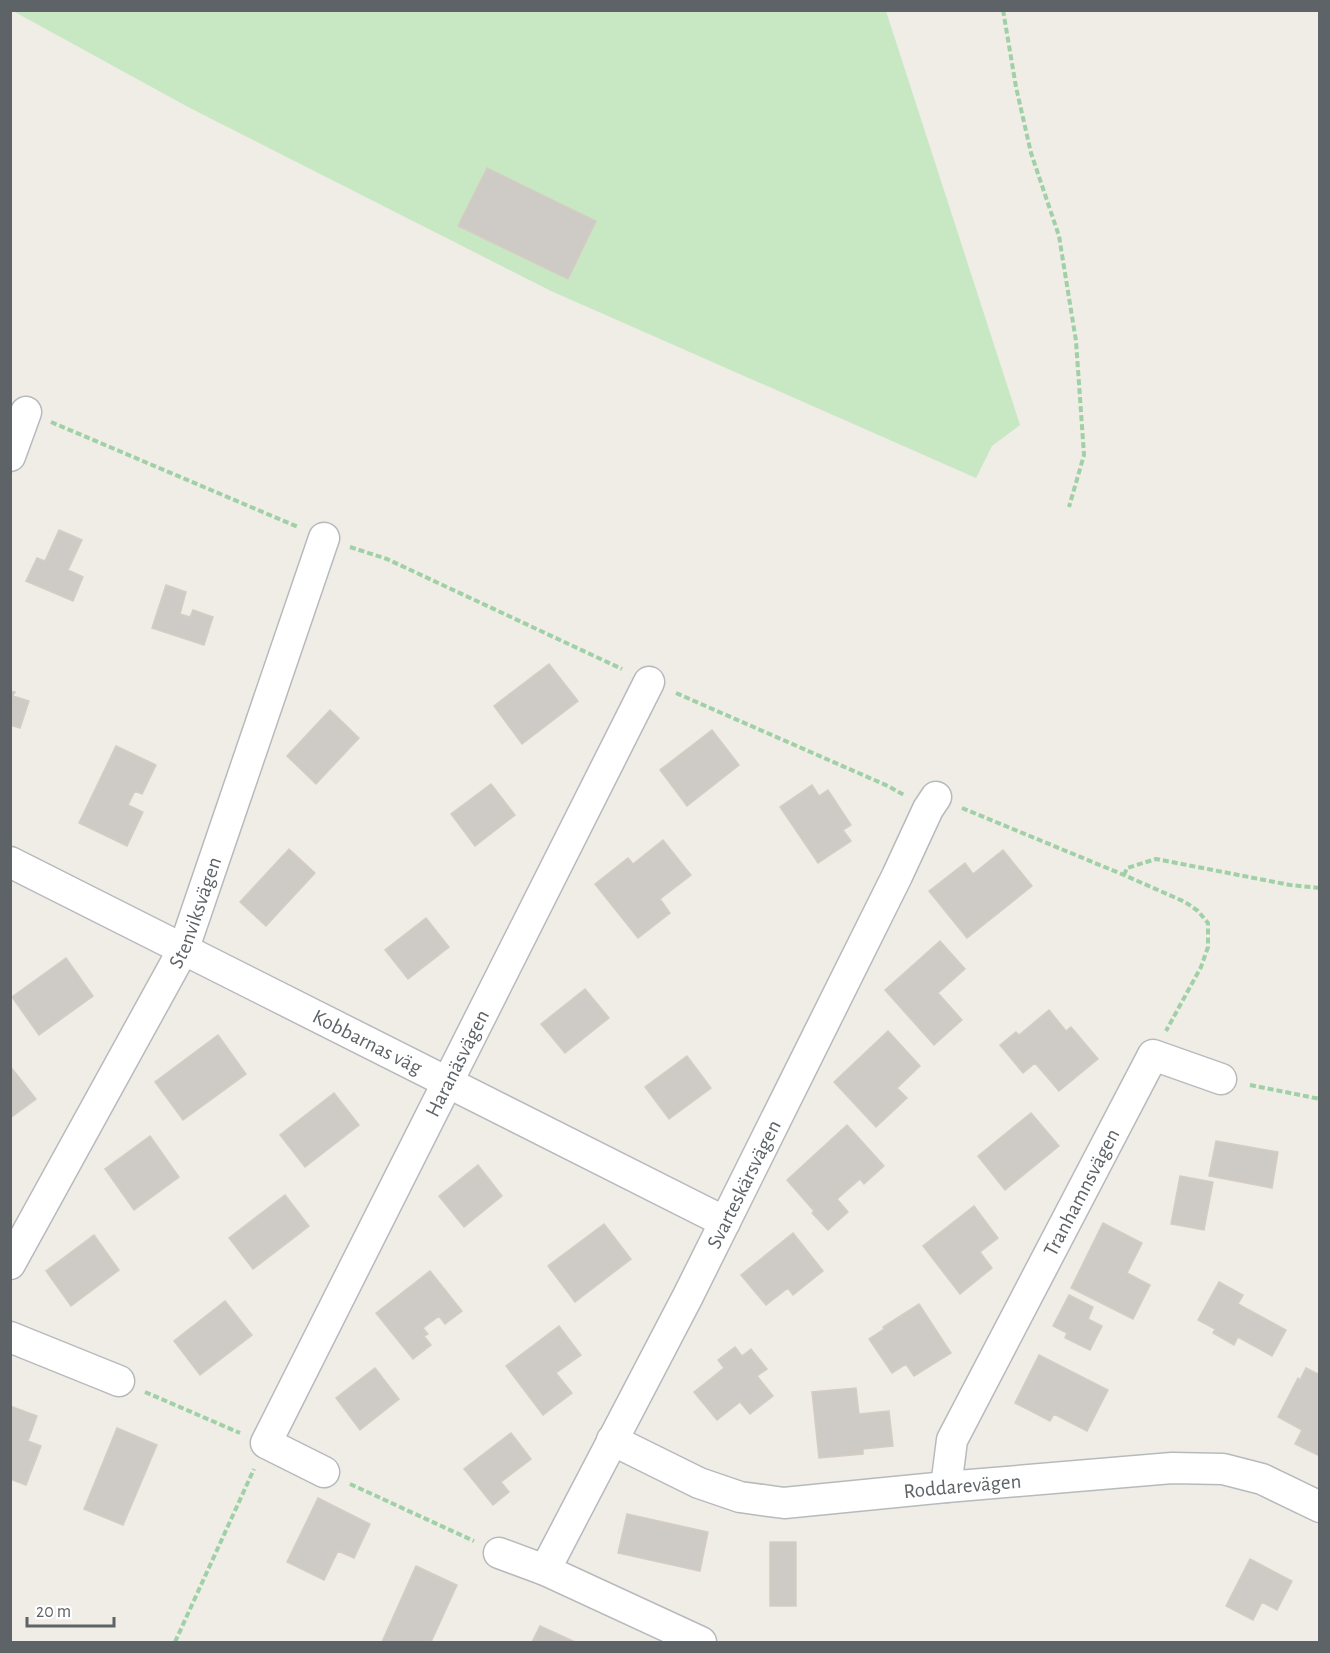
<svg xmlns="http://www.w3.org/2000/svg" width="1330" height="1653" font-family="'Alegreya Sans',sans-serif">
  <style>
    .green { fill: #c8e8c3 }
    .building { fill: #cecac5; stroke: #d5cdc4; stroke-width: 1.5 }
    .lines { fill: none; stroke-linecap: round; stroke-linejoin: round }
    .minor-casing { stroke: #b7babd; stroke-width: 33 }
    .path { stroke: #9fd0a6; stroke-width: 4; stroke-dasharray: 6 3; stroke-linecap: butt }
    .minor { stroke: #fff; stroke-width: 30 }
    .labels { text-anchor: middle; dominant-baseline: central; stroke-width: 6; stroke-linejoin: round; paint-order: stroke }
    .street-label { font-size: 21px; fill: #5e6367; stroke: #fff }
  </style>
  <rect width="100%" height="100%" fill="#f0ede6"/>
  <path class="green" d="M 13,11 L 886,11 L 1020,425 L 992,446 L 976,478 L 551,291 L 188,107 Z"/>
  <path class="building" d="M 487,168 L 596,221 L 568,279 L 458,226 Z
    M 59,530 L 82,540 L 68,570 L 83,577 L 73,601 L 26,581 L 37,558 L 45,561 Z
    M 166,585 L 186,592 L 180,614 L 190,617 L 193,610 L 213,617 L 204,645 L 152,628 Z
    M 549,664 L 578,701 L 522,744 L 494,706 Z
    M 10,691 L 15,692 L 13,696 L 29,701 L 20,728 L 10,725 Z
    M 330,710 L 359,738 L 316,784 L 287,756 Z
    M 712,730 L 739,765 L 687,806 L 660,770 Z
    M 116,746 L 156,765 L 142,794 L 135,791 L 128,805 L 143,812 L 127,846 L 79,823 Z
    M 491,784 L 515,815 L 475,846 L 451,814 Z
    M 812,785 L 819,796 L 828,790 L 851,825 L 843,830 L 851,841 L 818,863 L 780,807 Z
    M 663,840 L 691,875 L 660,899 L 670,913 L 638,938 L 595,884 L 628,858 L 633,864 Z
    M 289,849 L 315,873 L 266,926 L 240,902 Z
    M 1003,850 L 1032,886 L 967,938 L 929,891 L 965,863 L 973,874 Z
    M 426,918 L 449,947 L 408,979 L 385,950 Z
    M 940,941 L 965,969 L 938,993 L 962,1020 L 934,1045 L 885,990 Z
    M 66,958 L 93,996 L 39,1035 L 12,997 Z
    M 585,989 L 609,1018 L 565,1053 L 541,1024 Z
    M 1049,1010 L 1066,1031 L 1071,1027 L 1098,1059 L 1059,1091 L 1035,1063 L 1023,1073 L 1000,1045 L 1016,1032 L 1019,1035 Z
    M 888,1031 L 920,1066 L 897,1088 L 907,1098 L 876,1127 L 834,1082 Z
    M 218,1035 L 246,1074 L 183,1120 L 155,1082 Z
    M 687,1056 L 711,1088 L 669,1119 L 645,1087 Z
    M 10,1066 L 36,1099 L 10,1118 Z
    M 334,1093 L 359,1125 L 305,1167 L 280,1135 Z
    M 1031,1113 L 1059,1146 L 1005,1190 L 978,1156 Z
    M 847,1125 L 884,1166 L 864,1184 L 860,1179 L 837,1199 L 848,1212 L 828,1230 L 812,1213 L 814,1211 L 787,1180 Z
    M 150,1136 L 179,1177 L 134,1210 L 105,1169 Z
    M 1216,1141 L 1278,1152 L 1272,1188 L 1209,1176 Z
    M 478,1165 L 502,1196 L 464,1227 L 439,1196 Z
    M 1180,1176 L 1213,1182 L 1204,1230 L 1171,1224 Z
    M 285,1195 L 309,1226 L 253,1269 L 229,1238 Z
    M 974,1206 L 998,1238 L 980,1252 L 992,1268 L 960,1294 L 923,1246 Z
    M 1103,1223 L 1142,1243 L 1127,1273 L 1150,1285 L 1133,1319 L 1071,1288 Z
    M 604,1224 L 631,1259 L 575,1302 L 548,1266 Z
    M 793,1233 L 823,1271 L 793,1295 L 788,1288 L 766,1305 L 741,1275 Z
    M 94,1235 L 119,1270 L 71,1306 L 46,1271 Z
    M 430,1271 L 462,1311 L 445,1324 L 439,1316 L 423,1328 L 428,1334 L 424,1336 L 431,1345 L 413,1359 L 376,1313 Z
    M 1219,1282 L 1243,1295 L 1238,1304 L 1286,1330 L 1272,1356 L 1238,1337 L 1234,1345 L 1213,1333 L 1215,1329 L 1198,1320 Z
    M 1069,1295 L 1093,1307 L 1088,1319 L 1102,1326 L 1090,1350 L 1065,1338 L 1067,1333 L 1053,1326 Z
    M 225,1301 L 252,1335 L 200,1375 L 174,1341 Z
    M 919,1304 L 951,1353 L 914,1376 L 906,1364 L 892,1373 L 869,1339 L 884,1329 L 883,1327 Z
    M 559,1326 L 581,1355 L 556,1373 L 572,1393 L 543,1415 L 506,1366 Z
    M 735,1347 L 742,1356 L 751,1349 L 767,1369 L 757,1376 L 773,1396 L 750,1414 L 740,1402 L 717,1420 L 694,1392 L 724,1368 L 718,1360 Z
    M 1039,1355 L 1108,1390 L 1087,1431 L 1054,1414 L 1050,1421 L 1015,1403 Z
    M 375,1368 L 399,1399 L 360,1430 L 336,1398 Z
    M 1306,1368 L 1320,1375 L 1320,1456 L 1295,1444 L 1302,1430 L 1278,1417 L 1298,1378 L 1300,1380 Z
    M 856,1388 L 859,1414 L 889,1411 L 893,1446 L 863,1449 L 863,1454 L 819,1458 L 812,1392 Z
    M 10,1406 L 37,1416 L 28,1441 L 41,1446 L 26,1485 L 10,1479 Z
    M 117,1428 L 157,1445 L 123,1525 L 84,1509 Z
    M 511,1433 L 531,1459 L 501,1482 L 509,1492 L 493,1505 L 464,1469 Z
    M 318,1498 L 370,1524 L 354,1558 L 338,1551 L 324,1580 L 287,1562 Z
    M 627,1514 L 708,1532 L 700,1571 L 618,1553 Z
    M 770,1542 L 796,1542 L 796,1606 L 770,1606 Z
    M 1250,1559 L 1292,1581 L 1277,1610 L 1262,1602 L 1253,1620 L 1226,1606 Z
    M 416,1566 L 457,1585 L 431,1642 L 382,1642 Z
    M 540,1626 L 575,1642 L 532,1642 Z"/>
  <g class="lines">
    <defs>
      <g id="minor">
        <path d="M 10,456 L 26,412"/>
        <path id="s1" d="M 10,862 C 249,980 486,1103 725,1222"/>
        <path id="s2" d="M 10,1264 L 184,948 L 324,538"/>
        <path d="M 10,1337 L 119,1381"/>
        <path id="s3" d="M 612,1440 L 699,1483 L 740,1497 L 784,1503 L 946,1487 L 1172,1468 L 1223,1469 L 1262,1479 L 1320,1507"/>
        <path id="s4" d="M 324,1472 L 266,1443 L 649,682"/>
        <path id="s5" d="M 946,1487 L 952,1440 L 1153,1055 L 1221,1079"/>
        <path d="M 499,1553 L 545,1570 L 701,1642"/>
        <path id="s6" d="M 545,1570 L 688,1296 L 897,876 L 928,809 L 936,797"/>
      </g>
    </defs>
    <use href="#minor" class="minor-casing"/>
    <path class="path" d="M 1003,10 L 1016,87 L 1031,153 L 1059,236 L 1076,341 L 1084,455 L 1069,507
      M 51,422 L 298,527
      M 350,547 L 387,559 L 622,669
      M 676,693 L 888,786 L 904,795
      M 962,808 L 1124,875 L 1185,902 L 1198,911 L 1208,923 L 1208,947 L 1201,967 L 1166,1031
      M 1124,875 L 1127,868 L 1156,859 L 1290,885 L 1320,888
      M 1250,1085 L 1320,1099
      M 145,1392 L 240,1433
      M 350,1484 L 474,1541
      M 175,1642 L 254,1469"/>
    <use href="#minor" class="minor"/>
  </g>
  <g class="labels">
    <g class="street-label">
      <text stroke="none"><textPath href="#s2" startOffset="398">Stenviksvägen</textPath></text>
      <text stroke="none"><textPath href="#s1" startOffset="400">Kobbarnas väg</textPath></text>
      <text stroke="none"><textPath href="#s4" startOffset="490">Haranäsvägen</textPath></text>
      <text stroke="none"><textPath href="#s6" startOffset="434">Svarteskärsvägen</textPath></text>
      <text stroke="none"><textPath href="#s5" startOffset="327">Tranhamnsvägen</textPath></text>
      <text stroke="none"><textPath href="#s3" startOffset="364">Roddarevägen</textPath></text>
    </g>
  </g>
  <rect width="1330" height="1653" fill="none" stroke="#5e6367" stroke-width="24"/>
  <path d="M27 1617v9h87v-9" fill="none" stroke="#5e6367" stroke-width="3"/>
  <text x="36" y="1617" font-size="18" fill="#5e6367" stroke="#ffffff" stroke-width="4.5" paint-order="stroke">20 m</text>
</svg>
